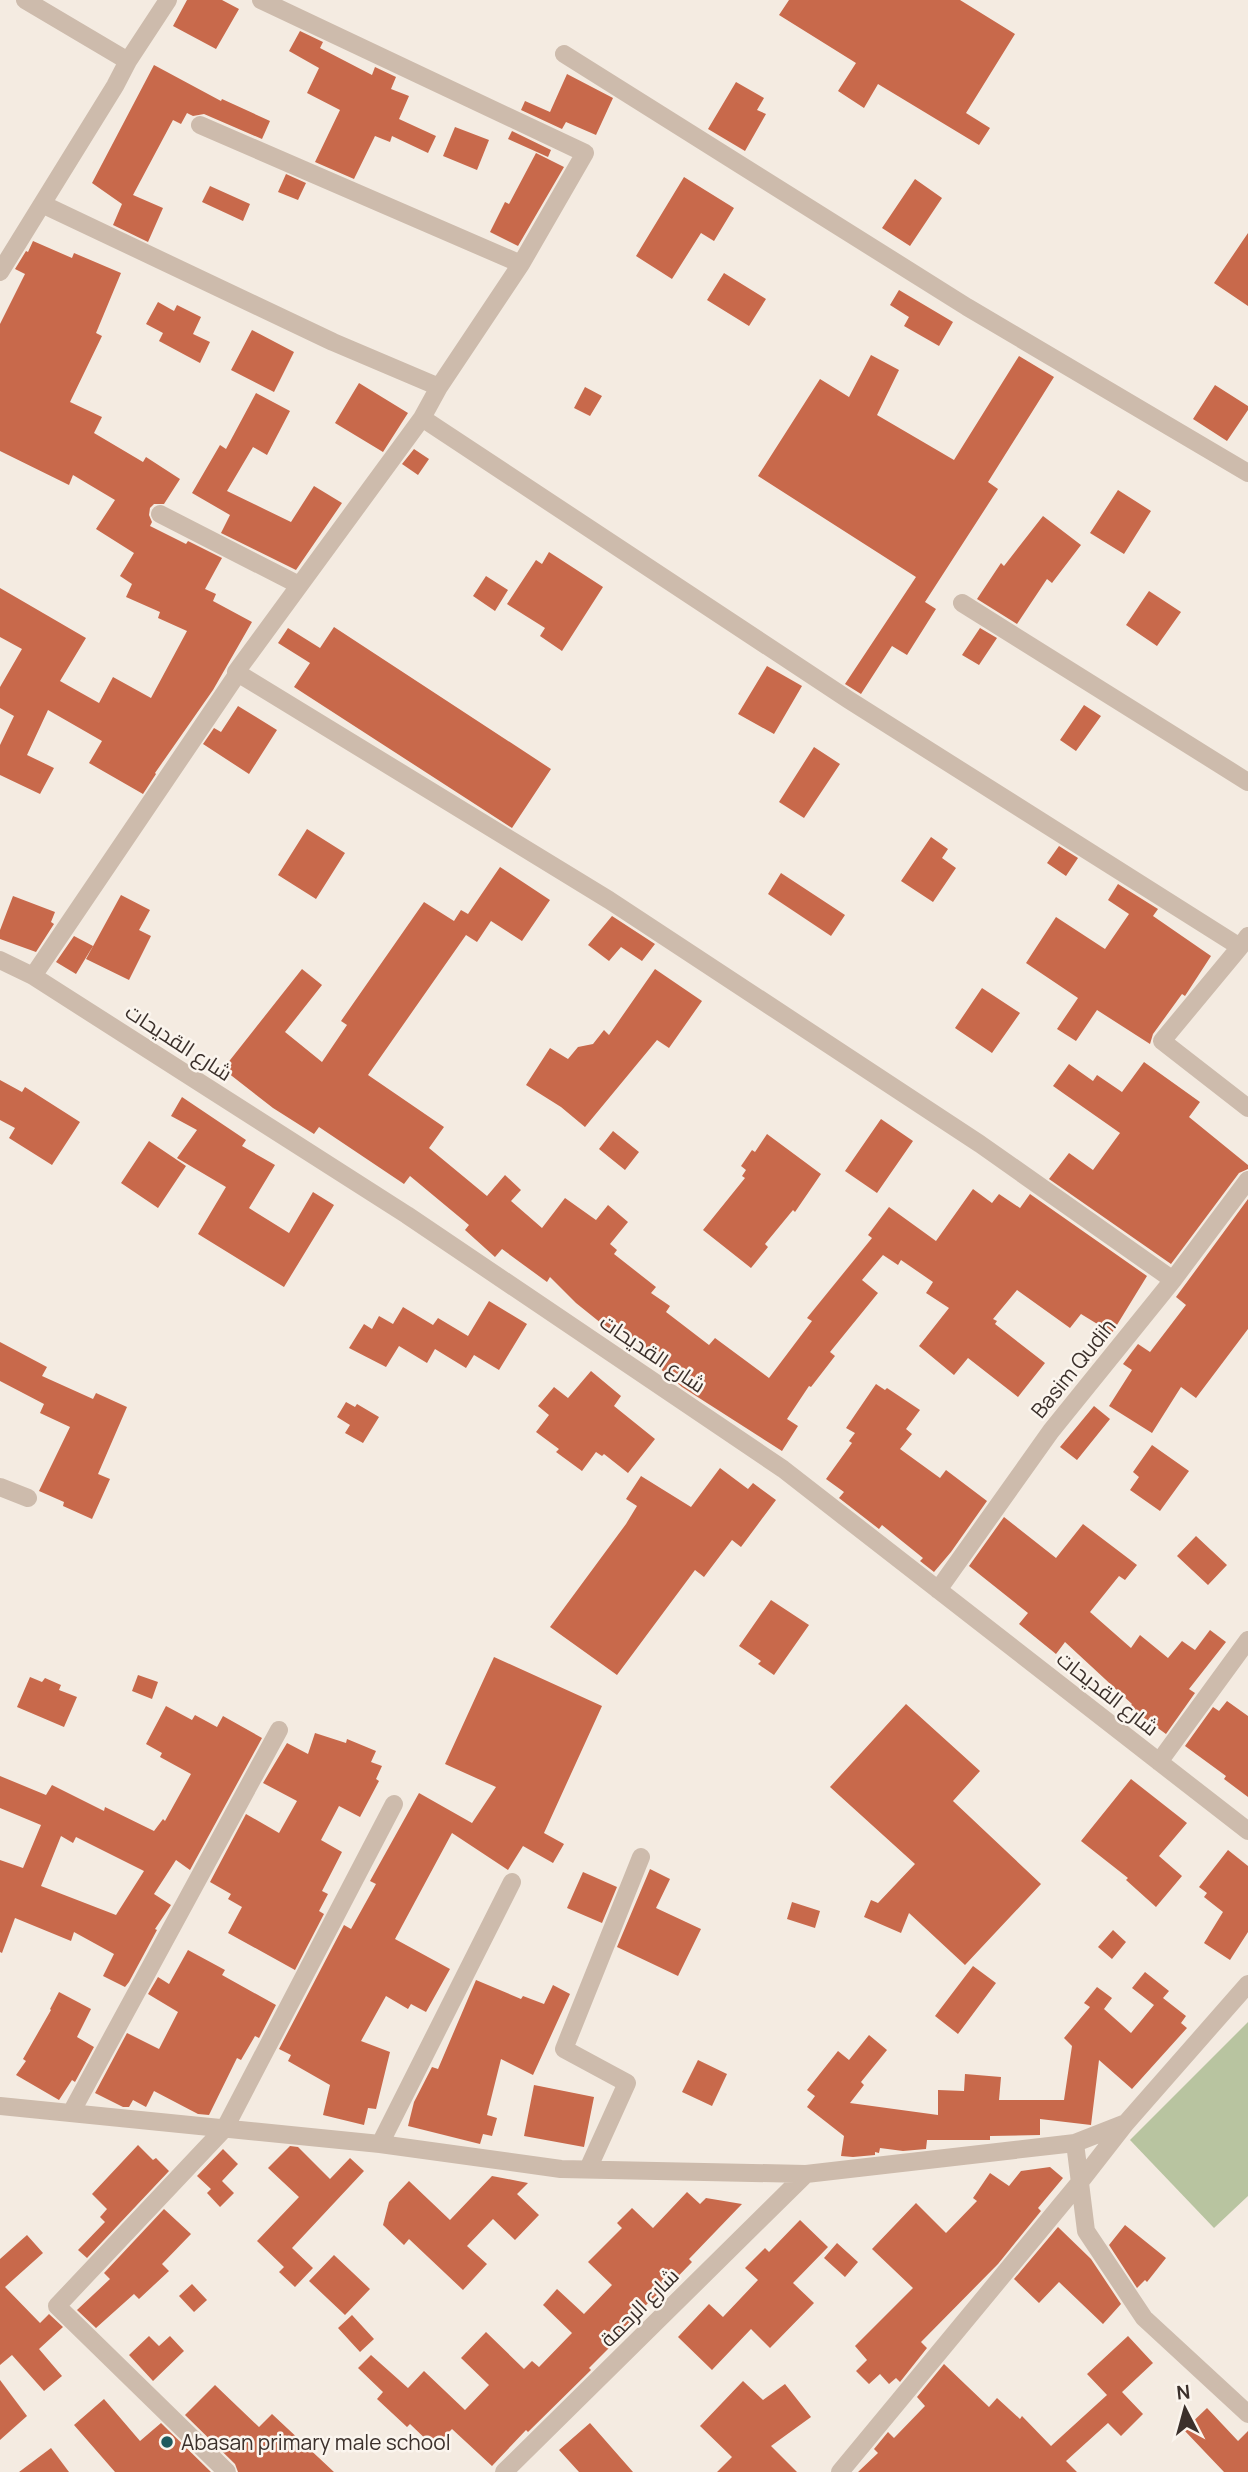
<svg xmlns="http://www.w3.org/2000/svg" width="1248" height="2472" font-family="Manrope,Cairo,sans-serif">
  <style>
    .green { fill: #b8c4a0 }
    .building { fill: #c8694b; fill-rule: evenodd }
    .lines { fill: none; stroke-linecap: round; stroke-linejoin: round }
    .minor { stroke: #cdbbac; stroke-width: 18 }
    .poi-dot { fill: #1f5a5e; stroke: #fbf5ee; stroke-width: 2.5 }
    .labels { text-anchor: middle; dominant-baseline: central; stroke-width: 5; stroke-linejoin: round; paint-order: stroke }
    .street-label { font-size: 21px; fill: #3b302b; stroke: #fbf5ee }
    .poi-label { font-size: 21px; fill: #3b302b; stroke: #fbf5ee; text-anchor: start }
  </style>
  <rect width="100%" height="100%" fill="#f4ebe1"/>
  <path class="green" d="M 1248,2022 L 1248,2196 L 1214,2228 L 1130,2140 Z"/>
  <path class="building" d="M 187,0 L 222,0 L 239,9 L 216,49 L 173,26 Z
    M 789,0 L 960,0 L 1015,34 L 966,113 L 990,128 L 979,145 L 878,84 L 864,108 L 838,91 L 856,63 L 779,15 Z
    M 300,31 L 323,42 L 320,48 L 372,75 L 375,67 L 396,77 L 391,89 L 409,96 L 399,119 L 436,136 L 428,153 L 392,136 L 390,142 L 375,136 L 354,179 L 315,162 L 340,110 L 307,93 L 319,68 L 289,51 Z
    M 154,65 L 221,101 L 222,99 L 270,121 L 262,139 L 204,114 L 193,116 L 187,113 L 181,124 L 173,120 L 133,195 L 163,208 L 148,242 L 113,225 L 122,204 L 92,183 Z
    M 567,74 L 613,98 L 596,135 L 566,122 L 562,129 L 521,110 L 525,101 L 550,112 Z
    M 736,82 L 764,98 L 757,110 L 766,114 L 745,151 L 708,129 Z
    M 455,127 L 489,140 L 477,170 L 443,156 Z
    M 512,131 L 551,150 L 548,157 L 508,139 Z
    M 536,153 L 564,167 L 518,246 L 490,232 L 505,202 L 509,204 Z
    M 286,174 L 306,183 L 298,200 L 278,192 Z
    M 684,177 L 734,208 L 714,241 L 701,233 L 672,279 L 636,256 Z
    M 915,179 L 942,198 L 910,246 L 882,228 Z
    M 210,186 L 250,204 L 243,221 L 202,202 Z
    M 1248,233 L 1248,306 L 1214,283 Z
    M 33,241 L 72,258 L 74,253 L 121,273 L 96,333 L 102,336 L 70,402 L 102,417 L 94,433 L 143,462 L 146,457 L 180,479 L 164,504 L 154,504 L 150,508 L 149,515 L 152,522 L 150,526 L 186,544 L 188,541 L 222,558 L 205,589 L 216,594 L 213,601 L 252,622 L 213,690 L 155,773 L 156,774 L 143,794 L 89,763 L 102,741 L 48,710 L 27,755 L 54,768 L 40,794 L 0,775 L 0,745 L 14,716 L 0,708 L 0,687 L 22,649 L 0,637 L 0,588 L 86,638 L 60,681 L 99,703 L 113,677 L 151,698 L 187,631 L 158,618 L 160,612 L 126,597 L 132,584 L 120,576 L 134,553 L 96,529 L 115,500 L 73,475 L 69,485 L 0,451 L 0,324 L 25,274 L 15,269 L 26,251 L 28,252 Z
    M 724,273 L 766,299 L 749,326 L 707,300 Z
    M 899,290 L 953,322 L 939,346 L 904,326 L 909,317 L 890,305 Z
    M 158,302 L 174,311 L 177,305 L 201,317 L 193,334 L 210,342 L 200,363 L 159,341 L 163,333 L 146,324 Z
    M 252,330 L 294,352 L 274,392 L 231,370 Z
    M 871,355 L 899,370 L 877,415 L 954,460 L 1019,356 L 1054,377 L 988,482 L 998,489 L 925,602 L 936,609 L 907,655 L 892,646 L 861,694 L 845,684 L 916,577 L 758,476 L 820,379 L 849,397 Z
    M 359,383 L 408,413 L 383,452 L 335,423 Z
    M 1215,385 L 1248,406 L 1248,410 L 1227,441 L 1193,419 Z
    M 585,387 L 602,396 L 590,416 L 574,408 Z
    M 256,393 L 290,411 L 267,455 L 253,447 L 227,491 L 291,522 L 314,486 L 342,503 L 296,570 L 221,533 L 230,515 L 192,493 L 220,445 L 226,449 Z
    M 414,449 L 429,459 L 418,475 L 402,464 Z
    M 1118,490 L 1151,511 L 1124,554 L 1090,533 Z
    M 1043,516 L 1081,545 L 1052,583 L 1047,579 L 1017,624 L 977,599 L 1001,563 L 1004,566 Z
    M 549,552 L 603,587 L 562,651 L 540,636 L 545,628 L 507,604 L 536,560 L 542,564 Z
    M 486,576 L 508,590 L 495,611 L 473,596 Z
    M 1149,591 L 1181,612 L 1157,646 L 1126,625 Z
    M 334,627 L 551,769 L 512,828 L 294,687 L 310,663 L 278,643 L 288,628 L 320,648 Z
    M 980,628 L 997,638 L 979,665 L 962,655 Z
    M 767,666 L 802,686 L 774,734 L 738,714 Z
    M 1084,705 L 1101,716 L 1076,751 L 1060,740 Z
    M 238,706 L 277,730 L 249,774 L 203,744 L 214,728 L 221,732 Z
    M 814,747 L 840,764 L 804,818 L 779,802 Z
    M 307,829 L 345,853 L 316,899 L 278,875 Z
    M 931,837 L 948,849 L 942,858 L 956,868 L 933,902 L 901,881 Z
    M 1059,846 L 1078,858 L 1066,876 L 1047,863 Z
    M 500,867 L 550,900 L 522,941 L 491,921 L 477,942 L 466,935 L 368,1075 L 444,1127 L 429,1148 L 487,1196 L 505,1175 L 521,1190 L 511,1201 L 542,1228 L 565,1198 L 596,1220 L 608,1205 L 628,1222 L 610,1244 L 617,1250 L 614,1254 L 656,1287 L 651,1293 L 670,1306 L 666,1312 L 709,1345 L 715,1338 L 769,1378 L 812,1321 L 807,1318 L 872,1238 L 868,1235 L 889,1207 L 936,1241 L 973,1189 L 992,1203 L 999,1194 L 1020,1208 L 1030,1194 L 1147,1276 L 1112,1333 L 1081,1314 L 1070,1328 L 1017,1290 L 993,1319 L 997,1321 L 995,1324 L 1045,1363 L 1018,1397 L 968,1358 L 954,1375 L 919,1346 L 949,1308 L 926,1293 L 933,1282 L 901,1260 L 898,1265 L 883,1255 L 862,1280 L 878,1293 L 830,1352 L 835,1356 L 811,1387 L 809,1386 L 787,1419 L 798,1426 L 782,1451 L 682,1387 L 652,1362 L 656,1357 L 620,1332 L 617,1336 L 576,1303 L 550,1277 L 547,1282 L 502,1249 L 495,1257 L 465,1230 L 469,1225 L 410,1176 L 404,1184 L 319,1127 L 314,1134 L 273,1108 L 223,1069 L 302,969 L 322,985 L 285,1032 L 322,1062 L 347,1025 L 341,1021 L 424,902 L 454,921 L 461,910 L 468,914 Z
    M 781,873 L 845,915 L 831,936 L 768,894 Z
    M 1118,884 L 1158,909 L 1153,916 L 1211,956 L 1185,996 L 1182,994 L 1153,1034 L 1150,1044 L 1097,1010 L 1076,1041 L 1057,1029 L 1078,998 L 1026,963 L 1056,917 L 1105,949 L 1129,914 L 1108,900 Z
    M 121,895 L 150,910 L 139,930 L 151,936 L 129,980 L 86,959 Z
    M 13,896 L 55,912 L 51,922 L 54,924 L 36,952 L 0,939 L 0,930 Z
    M 612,916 L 655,944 L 642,961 L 621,947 L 609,961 L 588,945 Z
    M 74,936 L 93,946 L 76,974 L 56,962 Z
    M 655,969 L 702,1001 L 669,1048 L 657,1040 L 585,1127 L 561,1107 L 526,1085 L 550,1048 L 568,1059 L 578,1047 L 593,1044 L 604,1030 L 609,1035 Z
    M 982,988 L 1020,1013 L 992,1053 L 955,1028 Z
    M 1144,1062 L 1200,1102 L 1189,1117 L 1248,1165 L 1248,1169 L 1239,1173 L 1171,1264 L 1049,1179 L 1069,1153 L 1093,1170 L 1120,1133 L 1053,1086 L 1069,1064 L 1093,1081 L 1097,1075 L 1122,1092 Z
    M 0,1080 L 22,1092 L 25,1087 L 80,1122 L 52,1165 L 9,1138 L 15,1128 L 0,1120 Z
    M 182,1097 L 246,1140 L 242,1146 L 275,1165 L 249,1208 L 289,1233 L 313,1192 L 334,1205 L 284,1287 L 198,1234 L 226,1187 L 177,1158 L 197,1130 L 171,1116 Z
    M 881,1119 L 913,1141 L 877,1193 L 845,1171 Z
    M 613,1131 L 639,1152 L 625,1170 L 599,1149 Z
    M 767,1134 L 821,1174 L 795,1212 L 793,1210 L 765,1244 L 768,1247 L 751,1268 L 703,1230 L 745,1178 L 742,1176 L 746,1170 L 741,1166 L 752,1150 L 755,1152 Z
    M 149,1141 L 186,1166 L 158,1208 L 121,1183 Z
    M 1248,1199 L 1248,1329 L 1196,1398 L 1181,1387 L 1152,1433 L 1109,1406 L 1132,1370 L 1123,1364 L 1138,1344 L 1150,1352 L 1186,1305 L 1176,1297 Z
    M 489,1301 L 527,1324 L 499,1370 L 474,1355 L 466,1368 L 435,1349 L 427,1363 L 399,1346 L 386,1367 L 349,1348 L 364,1324 L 372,1329 L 379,1316 L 393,1324 L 403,1307 L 433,1325 L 438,1318 L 468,1336 Z
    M 0,1342 L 47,1367 L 42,1376 L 93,1399 L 96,1393 L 127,1407 L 98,1474 L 110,1479 L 92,1519 L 63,1506 L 64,1502 L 39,1491 L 70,1427 L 40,1413 L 44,1404 L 0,1381 Z
    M 591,1371 L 621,1396 L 614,1406 L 655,1439 L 628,1473 L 604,1454 L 602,1456 L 596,1452 L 582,1471 L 556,1452 L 559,1449 L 536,1432 L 549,1415 L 538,1406 L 554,1387 L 568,1398 Z
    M 876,1384 L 885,1390 L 887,1388 L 920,1410 L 906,1429 L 912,1434 L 900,1449 L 940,1478 L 946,1470 L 987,1501 L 951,1552 L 934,1572 L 920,1561 L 923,1558 L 882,1525 L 879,1529 L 839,1498 L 844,1492 L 826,1479 L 852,1443 L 849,1441 L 855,1433 L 846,1428 Z
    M 346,1402 L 355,1407 L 357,1404 L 379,1417 L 363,1443 L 345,1433 L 350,1425 L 337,1417 Z
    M 1094,1406 L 1110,1419 L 1077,1460 L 1060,1447 Z
    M 1152,1445 L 1189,1471 L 1160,1511 L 1130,1490 L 1139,1477 L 1133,1472 Z
    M 720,1468 L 748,1489 L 753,1483 L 776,1500 L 741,1547 L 732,1540 L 704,1577 L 695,1570 L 617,1675 L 550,1627 L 626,1524 L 637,1506 L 626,1499 L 641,1476 L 691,1507 Z
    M 1004,1517 L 1056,1558 L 1083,1524 L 1137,1565 L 1125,1580 L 1119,1576 L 1090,1612 L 1131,1648 L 1140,1635 L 1168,1658 L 1182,1641 L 1195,1650 L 1210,1630 L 1226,1642 L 1189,1689 L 1195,1693 L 1166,1734 L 1129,1707 L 1132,1704 L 1065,1642 L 1056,1654 L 1019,1624 L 1028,1613 L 969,1566 Z
    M 1196,1536 L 1227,1565 L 1208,1585 L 1177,1556 Z
    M 771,1600 L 809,1625 L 774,1675 L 758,1664 L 761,1661 L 739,1646 Z
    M 494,1657 L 602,1706 L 544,1833 L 564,1844 L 553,1863 L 523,1846 L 508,1870 L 452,1833 L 395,1939 L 450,1969 L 426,2012 L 411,2004 L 408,2009 L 386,1996 L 361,2041 L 390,2052 L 376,2109 L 368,2108 L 364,2125 L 323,2115 L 330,2085 L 288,2061 L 291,2055 L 279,2049 L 344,1925 L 351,1929 L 376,1884 L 370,1881 L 419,1793 L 472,1823 L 496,1787 L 445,1764 Z
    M 138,1675 L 158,1682 L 152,1699 L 132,1691 Z
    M 30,1677 L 42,1682 L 45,1678 L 61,1685 L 59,1690 L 77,1697 L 64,1727 L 17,1707 Z
    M 1227,1701 L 1248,1716 L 1248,1797 L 1224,1779 L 1226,1776 L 1185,1746 L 1213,1707 L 1219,1711 Z
    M 906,1704 L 980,1771 L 953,1801 L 1041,1884 L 965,1965 L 909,1913 L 901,1933 L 864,1917 L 871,1900 L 878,1903 L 915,1864 L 830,1787 Z
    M 166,1706 L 192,1720 L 195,1715 L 217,1727 L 223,1716 L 262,1738 L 190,1870 L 176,1860 L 154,1894 L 171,1905 L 155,1929 L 157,1930 L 129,1982 L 125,1987 L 103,1976 L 114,1954 L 74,1932 L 71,1941 L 15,1918 L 2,1953 L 0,1952 L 0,1860 L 23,1868 L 41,1825 L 0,1808 L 0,1776 L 46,1795 L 52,1785 L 104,1811 L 105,1807 L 154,1831 L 163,1819 L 165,1821 L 191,1774 L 160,1757 L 162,1753 L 146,1744 ZM 61,1836 L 73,1843 L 76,1837 L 144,1871 L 116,1915 L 41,1886 Z
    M 315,1733 L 346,1743 L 347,1739 L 376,1751 L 371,1762 L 382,1766 L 376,1779 L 379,1781 L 360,1817 L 339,1806 L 321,1840 L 342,1852 L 322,1891 L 328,1894 L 319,1911 L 324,1914 L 295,1970 L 228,1933 L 242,1907 L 228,1899 L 231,1894 L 210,1882 L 246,1814 L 279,1833 L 297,1801 L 263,1783 L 287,1743 L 308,1754 Z
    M 1131,1779 L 1187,1823 L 1159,1856 L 1182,1876 L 1156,1907 L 1126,1880 L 1128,1878 L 1081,1841 Z
    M 1228,1850 L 1248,1866 L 1248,1932 L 1230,1960 L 1204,1943 L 1223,1912 L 1204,1897 L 1207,1893 L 1199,1887 Z
    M 650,1869 L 670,1879 L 656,1908 L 701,1929 L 678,1976 L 617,1947 Z
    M 583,1872 L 617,1887 L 602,1923 L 567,1908 Z
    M 792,1902 L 820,1911 L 815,1928 L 787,1919 Z
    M 1113,1930 L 1126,1942 L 1112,1959 L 1098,1947 Z
    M 188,1950 L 225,1970 L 222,1975 L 276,2005 L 259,2038 L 255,2036 L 241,2060 L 237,2058 L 209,2115 L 198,2114 L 154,2091 L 146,2107 L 133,2100 L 129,2107 L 123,2107 L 95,2093 L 127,2033 L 159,2049 L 178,2012 L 148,1994 L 158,1977 L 169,1984 Z
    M 973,1966 L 996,1983 L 958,2034 L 935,2016 Z
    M 1145,1972 L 1169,1991 L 1163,1998 L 1186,2016 L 1181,2023 L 1187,2028 L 1132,2089 L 1099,2060 L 1091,2125 L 1040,2119 L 1040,2135 L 990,2136 L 990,2140 L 927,2140 L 926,2149 L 903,2151 L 880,2148 L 879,2153 L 875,2152 L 875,2155 L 853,2157 L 841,2156 L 844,2136 L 807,2107 L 815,2096 L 807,2090 L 838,2051 L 849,2060 L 869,2035 L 887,2050 L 861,2082 L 864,2085 L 850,2103 L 938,2115 L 938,2090 L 964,2091 L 965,2074 L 1001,2077 L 999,2100 L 1064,2100 L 1072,2046 L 1064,2038 L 1090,2007 L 1084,2003 L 1097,1987 L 1112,1998 L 1104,2009 L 1131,2033 L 1154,2005 L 1132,1988 Z
    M 476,1980 L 521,1999 L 523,1996 L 544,2004 L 553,1985 L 570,1994 L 533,2075 L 501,2059 L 487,2115 L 497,2118 L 492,2136 L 483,2134 L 480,2144 L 408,2126 L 414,2102 L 432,2067 L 438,2069 Z
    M 59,1992 L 91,2009 L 77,2037 L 94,2047 L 75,2082 L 72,2080 L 59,2100 L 16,2075 L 26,2061 L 23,2059 L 51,2010 L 50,2009 Z
    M 698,2060 L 727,2074 L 712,2106 L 682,2092 Z
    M 534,2085 L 594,2097 L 584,2147 L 524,2136 Z
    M 138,2145 L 153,2160 L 156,2158 L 169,2171 L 87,2258 L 78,2250 L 105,2222 L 100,2217 L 107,2209 L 92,2194 Z
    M 290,2146 L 298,2147 L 330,2179 L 350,2158 L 364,2171 L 292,2248 L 313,2268 L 295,2287 L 279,2272 L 284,2267 L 257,2241 L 299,2197 L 268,2168 Z
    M 223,2149 L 238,2164 L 222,2181 L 234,2193 L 220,2207 L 207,2193 L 211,2189 L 197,2176 Z
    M 1050,2167 L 1063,2178 L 1038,2208 L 1041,2211 L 998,2264 L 921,2342 L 927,2348 L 900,2382 L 896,2378 L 889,2384 L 880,2374 L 869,2384 L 856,2371 L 867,2360 L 855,2346 L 913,2288 L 872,2249 L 916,2203 L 946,2233 L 977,2201 L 973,2198 L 990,2173 L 1009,2186 L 1021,2171 Z
    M 492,2176 L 528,2183 L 517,2194 L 539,2215 L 515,2240 L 493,2219 L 467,2246 L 487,2264 L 463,2290 L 409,2239 L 404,2245 L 383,2225 L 389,2202 L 409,2181 L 450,2220 Z
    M 687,2192 L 700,2204 L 706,2198 L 742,2204 L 689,2259 L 692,2262 L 654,2301 L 652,2299 L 611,2341 L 614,2343 L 589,2368 L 591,2370 L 528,2432 L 526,2430 L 492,2466 L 452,2429 L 434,2447 L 410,2424 L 407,2427 L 377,2399 L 383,2392 L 358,2368 L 371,2355 L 408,2388 L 424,2371 L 465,2410 L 489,2385 L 461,2358 L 486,2332 L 524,2369 L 532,2361 L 539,2367 L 572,2333 L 543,2305 L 557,2289 L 584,2314 L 612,2285 L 588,2262 L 622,2228 L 617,2223 L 632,2208 L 653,2228 Z
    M 164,2209 L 191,2234 L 162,2264 L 169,2271 L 139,2299 L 134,2294 L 96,2328 L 77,2310 L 110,2279 L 104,2273 Z
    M 800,2220 L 828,2247 L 793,2283 L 814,2303 L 770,2348 L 751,2329 L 712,2370 L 678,2337 L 709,2304 L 723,2317 L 758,2280 L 745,2268 L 765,2248 L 769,2252 Z
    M 1125,2225 L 1166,2258 L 1147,2282 L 1145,2280 L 1137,2288 L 1109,2245 Z
    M 1058,2227 L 1091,2259 L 1121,2304 L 1103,2324 L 1059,2282 L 1039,2303 L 1014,2279 Z
    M 27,2235 L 43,2253 L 5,2287 L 40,2323 L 49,2314 L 63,2327 L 39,2349 L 62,2376 L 44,2391 L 12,2355 L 0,2365 L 0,2259 Z
    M 837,2243 L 858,2262 L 845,2277 L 824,2258 Z
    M 334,2255 L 370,2289 L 345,2315 L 309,2281 Z
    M 192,2284 L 207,2300 L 194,2312 L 179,2296 Z
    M 352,2315 L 374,2339 L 360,2352 L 338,2328 Z
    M 149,2336 L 159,2346 L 170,2336 L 184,2351 L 153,2381 L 129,2355 Z
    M 1128,2336 L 1153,2363 L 1122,2392 L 1143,2414 L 1121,2436 L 1108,2423 L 1066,2461 L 1077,2472 L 858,2472 L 878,2453 L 874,2449 L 888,2432 L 894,2438 L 925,2406 L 917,2397 L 944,2364 L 989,2407 L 997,2398 L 1020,2419 L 1022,2416 L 1051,2446 L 1107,2395 L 1087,2374 Z
    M 0,2380 L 27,2416 L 0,2440 Z
    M 743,2381 L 763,2400 L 785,2384 L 811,2417 L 771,2446 L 797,2472 L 717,2472 L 732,2457 L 700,2426 Z
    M 215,2385 L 259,2427 L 272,2414 L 334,2472 L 238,2472 L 235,2464 L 185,2415 Z
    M 104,2399 L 140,2441 L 161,2423 L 211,2472 L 115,2472 L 74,2425 Z
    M 1207,2408 L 1238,2441 L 1248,2431 L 1248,2472 L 1224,2472 L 1184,2430 Z
    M 590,2423 L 633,2472 L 579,2472 L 559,2450 Z
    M 51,2448 L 69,2472 L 19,2472 Z"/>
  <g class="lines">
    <path class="minor" d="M 25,0 L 128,61
      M 564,54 L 967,307 L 1248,473
      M 200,125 L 521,264
      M 42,204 L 333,342 L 439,387
      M 0,272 L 115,86 L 128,61 L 168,0
      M 422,418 L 849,700 L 1240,947 L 1248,936
      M 160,514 L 299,585
      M 962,603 L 1248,782
      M 236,672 L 609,900 L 980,1144 L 1173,1280
      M 1240,947 L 1162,1041 L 1248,1108
      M 0,960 L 33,976 L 407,1215 L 783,1469 L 1248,1831
      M 33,976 L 238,673 L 236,672 L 422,418 L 439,387 L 521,264 L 585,153 L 261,0
      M 0,1487 L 28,1498
      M 938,1590 L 1051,1431 L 1173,1280 L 1248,1180
      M 1159,1762 L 1248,1640
      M 0,2106 L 380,2144 L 561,2169 L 806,2174 L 1075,2143 L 1126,2123 L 1248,1984
      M 72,2111 L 279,1730
      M 1075,2143 L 1086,2231 L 1144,2318 L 1248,2414
      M 380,2144 L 512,1882
      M 588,2169 L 627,2083 L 564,2049 L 641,1857
      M 227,2472 L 57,2306 L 225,2128 L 394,1804
      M 504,2472 L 806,2174
      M 840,2472 L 1080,2182 L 1126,2123"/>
  </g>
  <circle class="poi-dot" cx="167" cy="2442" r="7"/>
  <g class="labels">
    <g class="street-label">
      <text transform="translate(179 1042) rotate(33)">شارع القديحات</text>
      <text transform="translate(653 1353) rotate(34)">شارع القديحات</text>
      <text transform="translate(1073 1368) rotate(-51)">Basim Qudih</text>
      <text transform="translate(1108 1693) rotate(38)">شارع القديحات</text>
      <text transform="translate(639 2307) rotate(-45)">شارع الرحمة</text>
    </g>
    <g class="poi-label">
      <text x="181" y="2442">Abasan primary male school</text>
    </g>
  </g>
  <g transform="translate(1185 2409) rotate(354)" stroke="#fbf5ee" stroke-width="5" paint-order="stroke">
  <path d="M0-5L12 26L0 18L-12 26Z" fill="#3b302b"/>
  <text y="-10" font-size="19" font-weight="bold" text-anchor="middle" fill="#3b302b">N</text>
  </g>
</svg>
